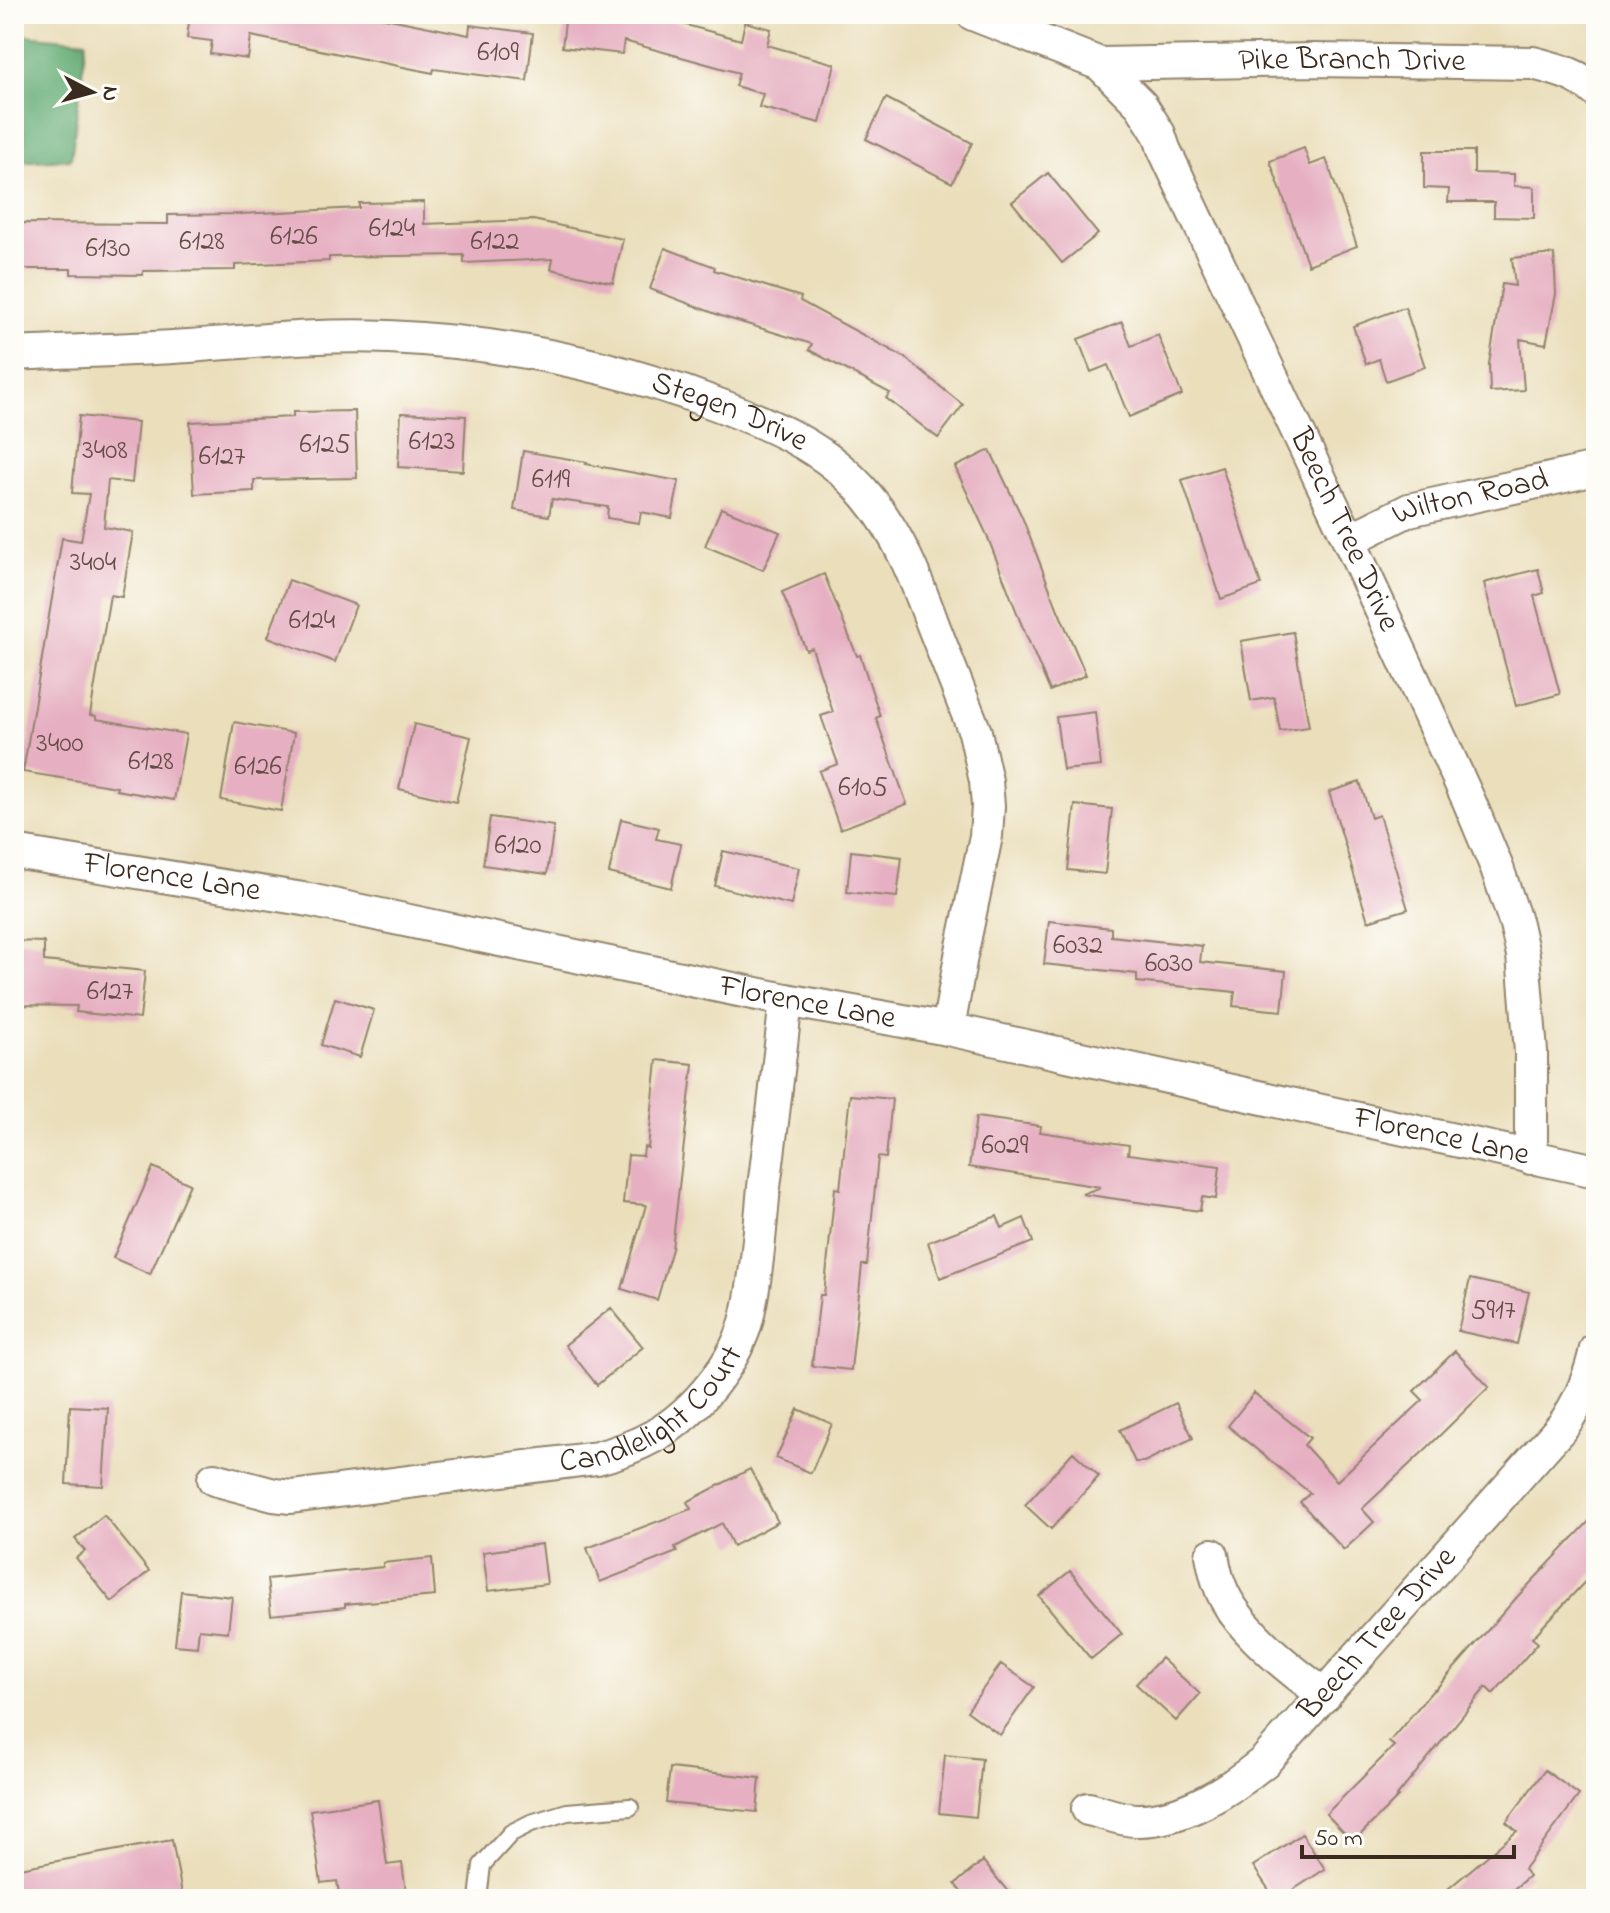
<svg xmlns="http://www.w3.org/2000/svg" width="1610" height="1913" font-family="'Indie Flower',sans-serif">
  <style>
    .forest { fill: #63ac74; stroke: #4f6b49; stroke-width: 2 }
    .building { fill: #e6b0c2 }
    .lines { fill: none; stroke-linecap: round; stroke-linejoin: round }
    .service-casing { stroke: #92846c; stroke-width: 20 }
    .minor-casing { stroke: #92846c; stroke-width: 36 }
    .service { stroke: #fff; stroke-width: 16 }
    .minor { stroke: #fff; stroke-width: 32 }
    .labels { text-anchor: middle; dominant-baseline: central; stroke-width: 6; stroke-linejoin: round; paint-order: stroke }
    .number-label { font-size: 28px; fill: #664c47 }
    .street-label { font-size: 32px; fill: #3b2a1e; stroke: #fdfcf7 }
  </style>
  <rect width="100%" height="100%" fill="#fdfcf7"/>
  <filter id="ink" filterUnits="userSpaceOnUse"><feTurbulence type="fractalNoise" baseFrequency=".0125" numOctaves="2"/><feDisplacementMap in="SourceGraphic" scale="16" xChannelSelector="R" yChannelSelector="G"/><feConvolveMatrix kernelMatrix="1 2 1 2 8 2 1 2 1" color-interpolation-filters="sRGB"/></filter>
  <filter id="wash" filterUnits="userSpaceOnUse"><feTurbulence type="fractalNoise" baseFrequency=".006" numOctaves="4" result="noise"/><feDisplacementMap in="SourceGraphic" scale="32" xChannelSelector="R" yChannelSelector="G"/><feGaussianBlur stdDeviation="1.8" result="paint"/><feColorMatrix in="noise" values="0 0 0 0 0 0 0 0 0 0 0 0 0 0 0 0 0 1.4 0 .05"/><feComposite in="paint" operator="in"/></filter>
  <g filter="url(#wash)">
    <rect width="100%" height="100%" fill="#eadebb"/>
    <path class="forest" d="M 14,34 L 86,41 L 71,159 L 14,162 Z"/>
    <g id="blocks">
      <path class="building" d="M 190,14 L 365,14 L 469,35 L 470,25 L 533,33 L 527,81 L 434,69 L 433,73 L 251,36 L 248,59 L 210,54 L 212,41 L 187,38 Z
        M 566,14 L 646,14 L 741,40 L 745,22 L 771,29 L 767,45 L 835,64 L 820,123 L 759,107 L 763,94 L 735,86 L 739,73 L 624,41 L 622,54 L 562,47 Z
        M 886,98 L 972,143 L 952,183 L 866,139 Z
        M 1304,148 L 1310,165 L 1326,159 L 1357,246 L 1308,265 L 1270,161 Z
        M 1424,151 L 1474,151 L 1474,173 L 1514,174 L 1514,186 L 1534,187 L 1534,218 L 1494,217 L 1494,202 L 1448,202 L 1449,189 L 1424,188 Z
        M 1048,173 L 1098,234 L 1062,263 L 1012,202 Z
        M 424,202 L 424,224 L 533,220 L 623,239 L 613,283 L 551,269 L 553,259 L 464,263 L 464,255 L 329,257 L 329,261 L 235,265 L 235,270 L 143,271 L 143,275 L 71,274 L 71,269 L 14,269 L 14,223 L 168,224 L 168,215 L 240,214 L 359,208 L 359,203 Z
        M 665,248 L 715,267 L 714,270 L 801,297 L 800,301 L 904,357 L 963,405 L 938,438 L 886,398 L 890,393 L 809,350 L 812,344 L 724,317 L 650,289 Z
        M 1554,254 L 1556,294 L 1546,344 L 1520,339 L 1524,390 L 1490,392 L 1489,364 L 1502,284 L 1515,286 L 1512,258 Z
        M 1405,307 L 1425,367 L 1386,381 L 1379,359 L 1366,364 L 1353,326 Z
        M 1122,322 L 1131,346 L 1158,335 L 1182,395 L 1129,417 L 1108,365 L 1091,372 L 1078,339 Z
        M 355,411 L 357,478 L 254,480 L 254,491 L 194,494 L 190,422 L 293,417 L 293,412 Z
        M 401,413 L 466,416 L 463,471 L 398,467 Z
        M 79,416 L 138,422 L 132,483 L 108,480 L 104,527 L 133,532 L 122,597 L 110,595 L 90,715 L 96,716 L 96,719 L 186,734 L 174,800 L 116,790 L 117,787 L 23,772 L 62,538 L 81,541 L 89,494 L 72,493 Z
        M 990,450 L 1022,517 L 1058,610 L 1086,675 L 1050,691 L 1021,623 L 986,533 L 955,467 Z
        M 523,451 L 587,462 L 586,464 L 679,481 L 672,518 L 641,512 L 639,523 L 607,518 L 608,507 L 552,499 L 549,516 L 514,510 Z
        M 1222,467 L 1261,585 L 1221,599 L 1182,480 Z
        M 721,508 L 780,532 L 763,570 L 705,546 Z
        M 1538,569 L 1544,593 L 1534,596 L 1560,694 L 1516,706 L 1484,583 Z
        M 824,574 L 857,656 L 860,655 L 880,716 L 876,718 L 907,804 L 840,829 L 819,771 L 838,764 L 821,716 L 833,712 L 812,648 L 806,650 L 782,592 Z
        M 289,580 L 356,605 L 335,662 L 268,637 Z
        M 1293,632 L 1309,727 L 1280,731 L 1274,697 L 1251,701 L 1241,641 Z
        M 1095,712 L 1101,766 L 1063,770 L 1056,717 Z
        M 234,722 L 294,733 L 281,811 L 221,800 Z
        M 414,724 L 471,737 L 456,802 L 399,789 Z
        M 1360,782 L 1371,818 L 1379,815 L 1408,909 L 1368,921 L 1329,792 Z
        M 1075,805 L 1112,809 L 1105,874 L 1068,870 Z
        M 490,817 L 554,826 L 547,874 L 483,865 Z
        M 621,819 L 659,828 L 656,839 L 681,844 L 671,888 L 609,873 Z
        M 723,851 L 799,868 L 791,905 L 715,886 Z
        M 851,851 L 902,857 L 897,897 L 847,892 Z
        M 1049,921 L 1111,928 L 1111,936 L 1202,946 L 1200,962 L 1286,971 L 1282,1011 L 1233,1006 L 1235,992 L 1137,982 L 1137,974 L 1044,964 Z
        M 14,941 L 44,942 L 44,961 L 145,971 L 140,1019 L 76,1012 L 77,1006 L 14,1005 Z
        M 335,998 L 374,1010 L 360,1057 L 321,1045 Z
        M 657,1060 L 693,1064 L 672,1249 L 657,1300 L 622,1289 L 646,1205 L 623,1203 L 628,1155 L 643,1156 L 644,1147 L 648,1148 Z
        M 850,1095 L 892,1099 L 886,1158 L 878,1157 L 867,1265 L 862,1265 L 851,1370 L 812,1366 L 820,1295 L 824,1295 L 835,1188 L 840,1189 Z
        M 976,1117 L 1041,1126 L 1040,1132 L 1129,1145 L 1128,1154 L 1220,1166 L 1216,1199 L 1202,1197 L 1200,1211 L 1082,1194 L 1101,1187 L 969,1167 Z
        M 153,1167 L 190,1184 L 150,1274 L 113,1258 Z
        M 997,1216 L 1002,1228 L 1024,1218 L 1033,1242 L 940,1278 L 928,1242 Z
        M 1470,1279 L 1529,1292 L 1517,1344 L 1458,1331 Z
        M 611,1308 L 643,1347 L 597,1385 L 565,1345 Z
        M 1455,1351 L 1489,1387 L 1428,1447 L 1362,1509 L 1374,1522 L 1344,1550 L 1300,1502 L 1310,1493 L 1228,1426 L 1254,1393 L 1310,1438 L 1304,1445 L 1337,1481 L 1423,1400 L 1414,1391 Z
        M 1176,1403 L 1193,1438 L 1144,1462 L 1135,1462 L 1120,1430 Z
        M 70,1406 L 108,1408 L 103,1486 L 66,1484 Z
        M 798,1409 L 832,1424 L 811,1473 L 776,1458 Z
        M 1073,1452 L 1099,1476 L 1051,1529 L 1025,1505 Z
        M 750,1469 L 778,1522 L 733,1546 L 722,1523 L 675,1547 L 677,1552 L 600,1582 L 587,1548 L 691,1509 L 687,1502 Z
        M 1596,1514 L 1596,1570 L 1532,1638 L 1538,1643 L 1493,1694 L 1486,1687 L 1397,1796 L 1398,1797 L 1353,1842 L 1326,1814 L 1394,1746 L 1389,1742 L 1434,1689 L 1435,1690 L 1518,1596 Z
        M 104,1515 L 149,1571 L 112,1602 L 76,1558 L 85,1551 L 75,1539 Z
        M 542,1544 L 547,1584 L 488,1591 L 483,1552 Z
        M 432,1558 L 435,1596 L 345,1604 L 345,1607 L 271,1615 L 267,1579 L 383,1567 L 383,1563 Z
        M 1070,1571 L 1122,1634 L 1091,1659 L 1039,1596 Z
        M 181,1591 L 232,1597 L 228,1632 L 199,1629 L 197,1647 L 175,1645 Z
        M 1161,1658 L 1200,1694 L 1176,1721 L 1136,1684 Z
        M 1001,1664 L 1034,1687 L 1000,1735 L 967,1711 Z
        M 945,1755 L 982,1759 L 976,1817 L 939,1813 Z
        M 670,1768 L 760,1778 L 757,1812 L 666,1803 Z
        M 1545,1770 L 1579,1795 L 1524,1869 L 1529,1876 L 1502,1899 L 1436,1899 L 1517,1831 L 1506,1822 Z
        M 378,1800 L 387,1865 L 402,1863 L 407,1899 L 340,1899 L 337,1881 L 321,1883 L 310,1810 Z
        M 1302,1834 L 1325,1869 L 1279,1899 L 1275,1899 L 1253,1866 Z
        M 172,1840 L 183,1899 L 14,1899 L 14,1869 Z
        M 983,1861 L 1014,1899 L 967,1899 L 955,1884 Z"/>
    </g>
  </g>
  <g filter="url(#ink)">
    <use href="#blocks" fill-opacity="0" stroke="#92846c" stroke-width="2"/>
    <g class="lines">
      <defs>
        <path id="service" d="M 478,1899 L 482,1865 L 511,1833 L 531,1823 L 567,1812 L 630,1807"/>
        <g id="minor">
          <path id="s1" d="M 973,14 L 1100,64 L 1141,105 L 1159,134 L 1164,149 L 1349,540 L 1469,801 L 1497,868 L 1516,924 L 1523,955 L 1531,1052 L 1531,1158"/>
          <path id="s2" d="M 1100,64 L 1313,60 L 1533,63 C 1556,69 1578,74 1596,91"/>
          <path id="s3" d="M 14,354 C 72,351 131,350 189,346 C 256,341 322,334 389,337 C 498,342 606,363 708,401 C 766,422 827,447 867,496 C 899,534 916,579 933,625 C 947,660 961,696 975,732 L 986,781 L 988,806 L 986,836 L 961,956 L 948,1029"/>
          <path id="s4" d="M 1349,540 L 1409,510 L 1596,469"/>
          <path id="s5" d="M 14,852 L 309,900 L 786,1000 L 948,1029 L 1596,1171"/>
          <path id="s6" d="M 214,1479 L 274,1495 L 291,1497 L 597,1458 C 617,1453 636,1446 654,1436 C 695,1413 738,1361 748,1314 C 757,1273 760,1229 764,1187 C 772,1125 779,1063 786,1000"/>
          <path d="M 1212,1555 C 1214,1566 1216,1577 1220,1586 C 1234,1626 1291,1671 1325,1695"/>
          <path id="s7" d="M 1088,1809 C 1103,1812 1120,1820 1136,1820 C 1183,1821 1229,1790 1264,1762 L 1562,1427 C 1580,1402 1590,1378 1596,1349"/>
        </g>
      </defs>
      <use href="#service" class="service-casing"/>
      <use href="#minor" class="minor-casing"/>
      <use href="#service" class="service"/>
      <use href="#minor" class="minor"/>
    </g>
  </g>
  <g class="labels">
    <g class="number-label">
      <text x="498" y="53">6109</text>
      <text x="392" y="229">6124</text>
      <text x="294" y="237">6126</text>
      <text x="202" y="242">6128</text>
      <text x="495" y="242">6122</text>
      <text x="108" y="249">6130</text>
      <text x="432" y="442">6123</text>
      <text x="325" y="445">6125</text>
      <text x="105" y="451">3408</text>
      <text x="222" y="457">6127</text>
      <text x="551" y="480">6119</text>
      <text x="93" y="563">3404</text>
      <text x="312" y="621">6124</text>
      <text x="60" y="744">3400</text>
      <text x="151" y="762">6128</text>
      <text x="258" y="767">6126</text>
      <text x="863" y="788">6105</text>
      <text x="518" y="846">6120</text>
      <text x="1078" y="946">6032</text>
      <text x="1169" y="964">6030</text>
      <text x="110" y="992">6127</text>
      <text x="1005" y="1146">6029</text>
      <text x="1493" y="1311">5917</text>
    </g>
    <g class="street-label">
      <text stroke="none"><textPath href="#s2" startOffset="252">Pike Branch Drive</textPath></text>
      <text stroke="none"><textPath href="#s3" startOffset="726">Stegen Drive</textPath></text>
      <text stroke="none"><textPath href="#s4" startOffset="130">Wilton Road</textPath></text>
      <text stroke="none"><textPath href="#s1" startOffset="666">Beech Tree Drive</textPath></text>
      <text stroke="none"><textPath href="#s5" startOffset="160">Florence Lane</textPath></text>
      <text stroke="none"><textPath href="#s5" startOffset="808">Florence Lane</textPath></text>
      <text stroke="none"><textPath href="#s5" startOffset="1456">Florence Lane</textPath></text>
      <text stroke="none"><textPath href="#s6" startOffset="460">Candlelight Court</textPath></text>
      <text stroke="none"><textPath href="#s7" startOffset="364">Beech Tree Drive</textPath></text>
    </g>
  </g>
  <rect width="1610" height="1913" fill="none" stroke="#fdfcf7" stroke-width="48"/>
  <g transform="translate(92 92) rotate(96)" stroke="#fdfcf7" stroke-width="6" paint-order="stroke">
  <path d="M0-6L14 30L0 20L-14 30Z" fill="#3b2a1e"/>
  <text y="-12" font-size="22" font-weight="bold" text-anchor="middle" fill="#3b2a1e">N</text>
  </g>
  <path d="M1302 1845v12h212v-12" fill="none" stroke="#3b2a1e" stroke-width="4"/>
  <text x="1314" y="1845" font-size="24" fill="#3b2a1e" stroke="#fdfcf7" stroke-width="6" paint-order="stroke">50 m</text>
</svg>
